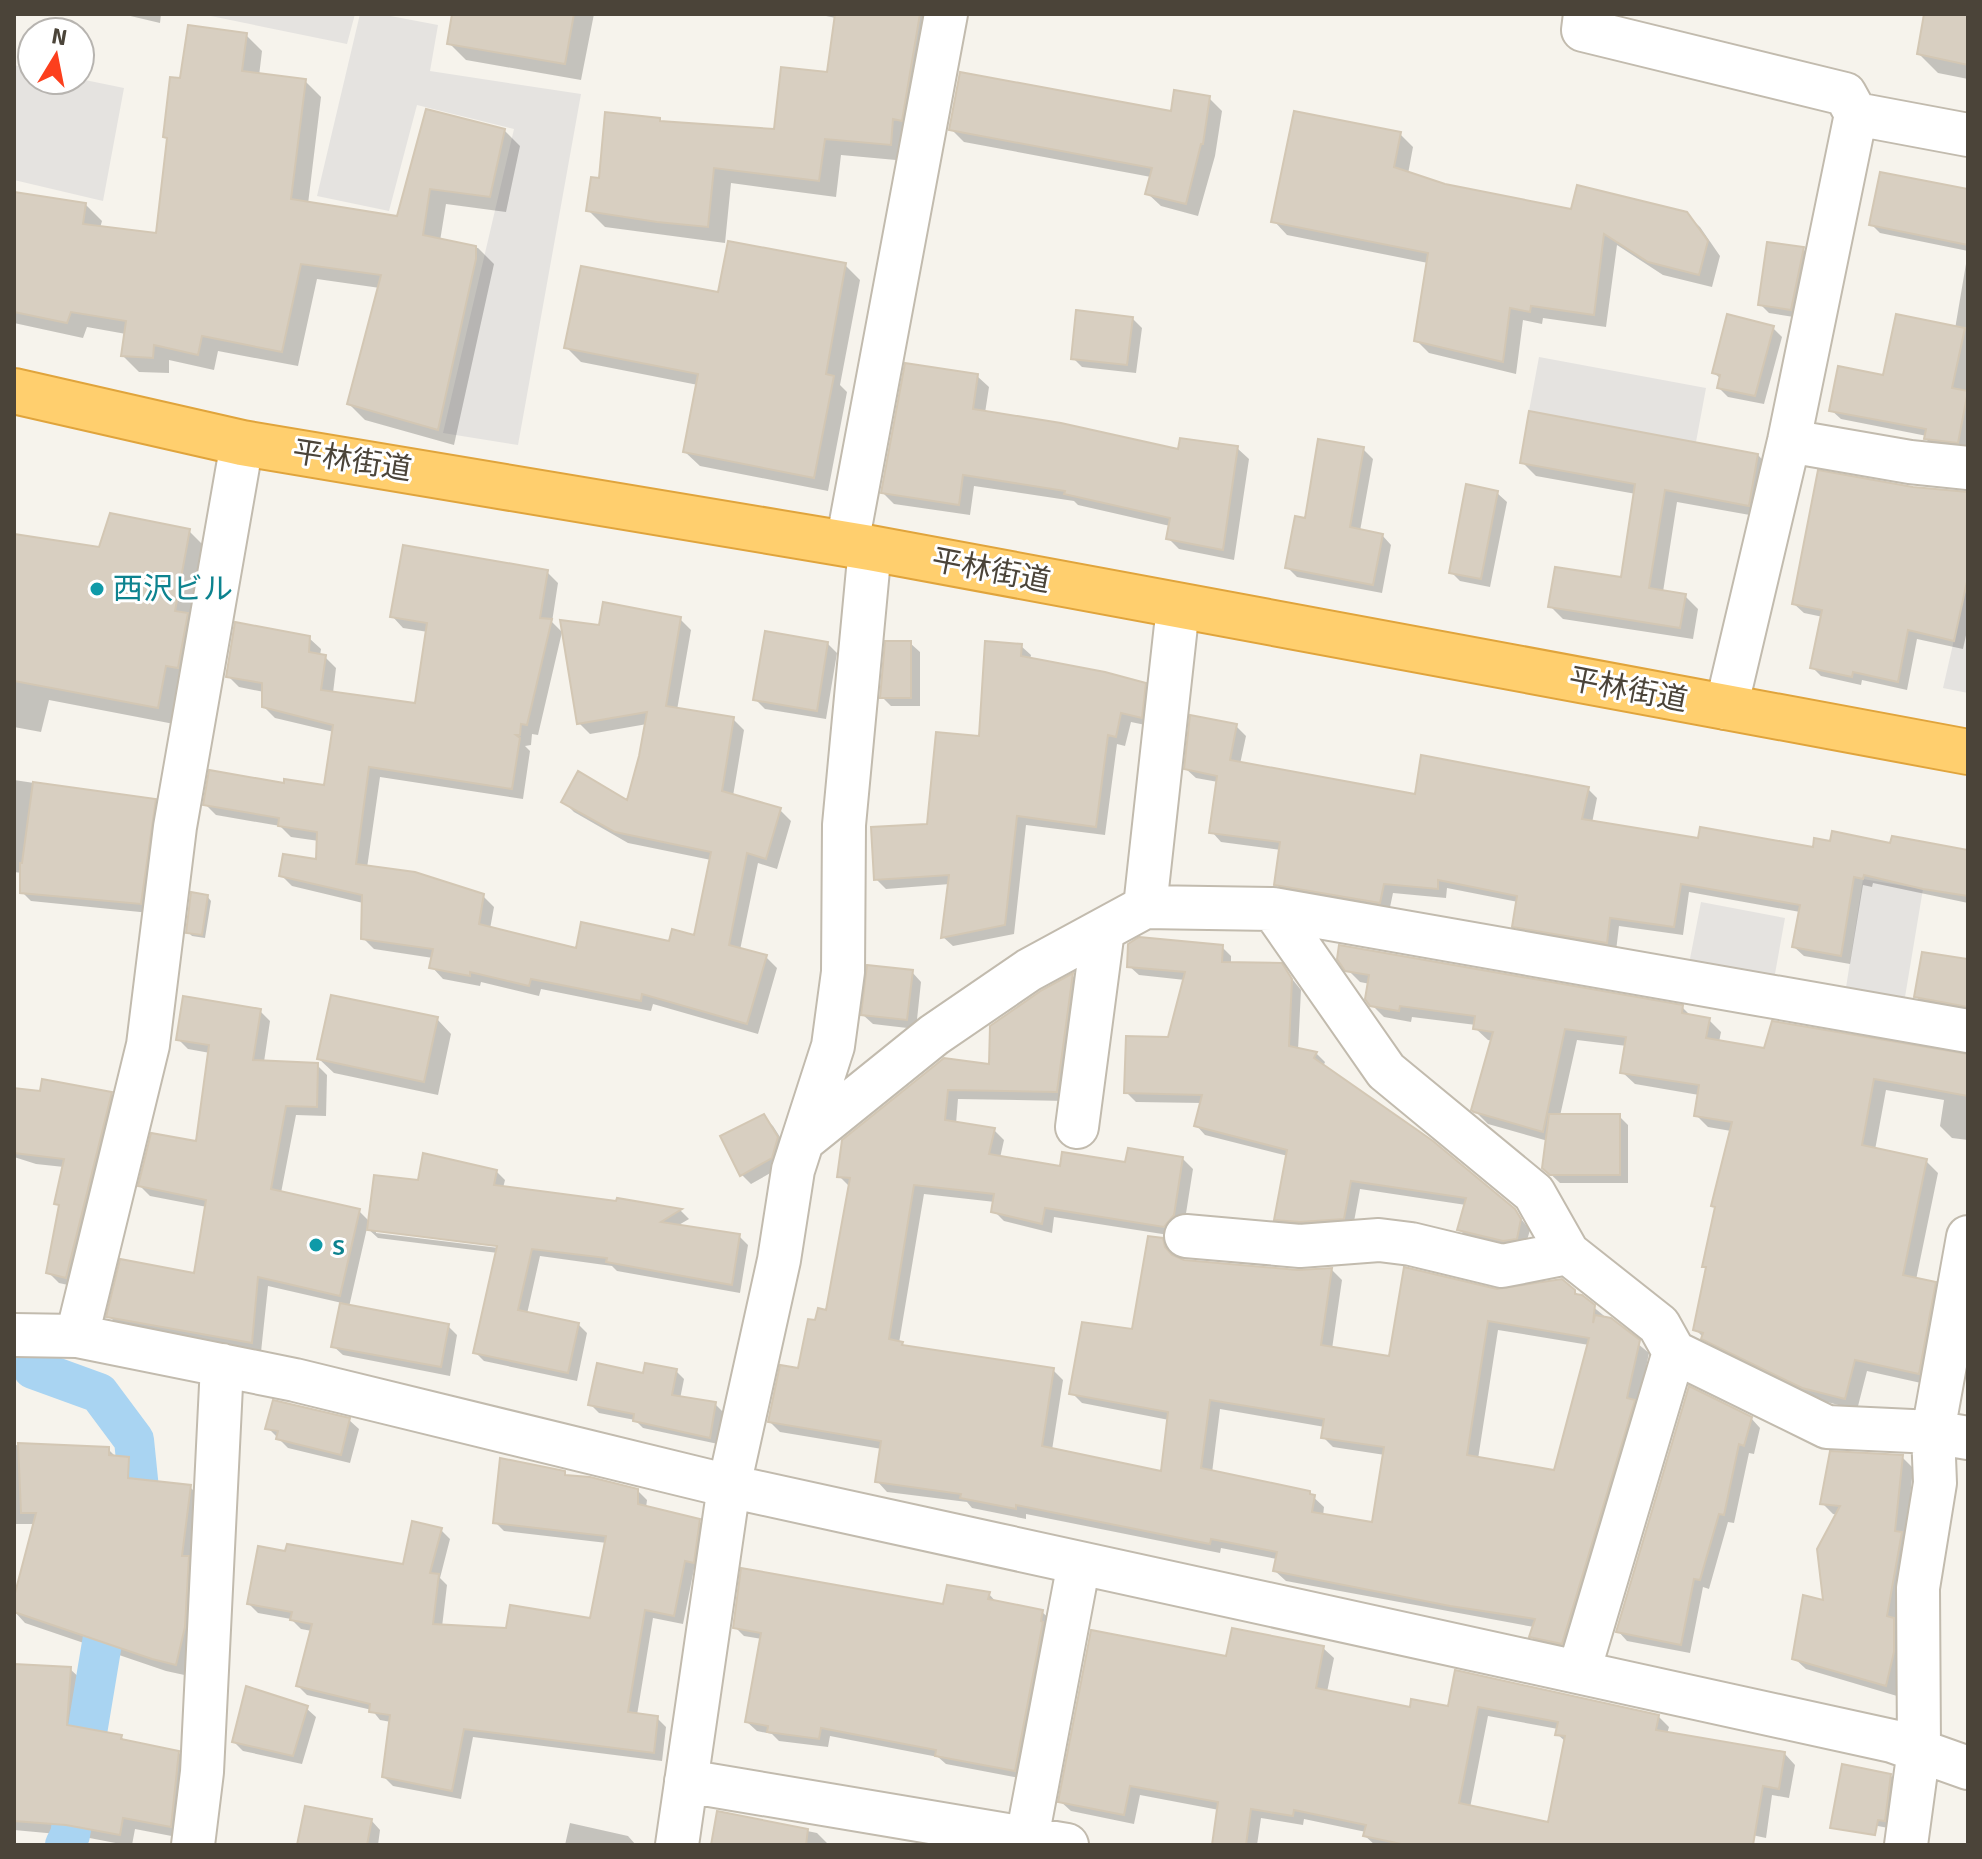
<svg xmlns="http://www.w3.org/2000/svg" width="1982" height="1859" font-family="Signika,'Noto Sans JP',sans-serif">
  <style>
    .parking { fill: #e5e3e0 }
    .shadow { fill: #0003; fill-rule: evenodd }
    .lines { fill: none; stroke-linecap: round; stroke-linejoin: round }
    .canal { stroke: #a9d4f2; stroke-width: 40 }
    .building { fill: #d8cfc1; stroke: #d3c7b4; stroke-width: 2; fill-rule: evenodd }
    .minor-casing { stroke: #c2bbae; stroke-width: 46 }
    .highway-casing { stroke: #e0a43c; stroke-width: 48 }
    .minor { stroke: #fff; stroke-width: 42 }
    .highway { stroke: #ffcf6e; stroke-width: 44 }
    .culture-dot { fill: #0f9aa8; stroke: #fff; stroke-width: 3 }
    .labels { text-anchor: middle; dominant-baseline: central; stroke-width: 6; stroke-linejoin: round; paint-order: stroke }
    .street-label { font-size: 30px; fill: #4b4439; stroke: #fff }
    .culture-label { font-size: 30px; fill: #0d838f; stroke: #fff; text-anchor: start }
  </style>
  <rect width="100%" height="100%" fill="#f6f3ec"/>
  <path class="parking" d="M 201,14 L 355,14 L 347,44 Z
    M 360,14 L 380,14 L 438,25 L 430,71 L 581,94 L 518,445 L 443,433 L 514,129 L 417,105 L 389,211 L 317,196 Z
    M 14,65 L 32,69 L 32,80 L 80,79 L 124,88 L 103,201 L 14,180 Z
    M 1539,357 L 1706,388 L 1696,442 L 1529,411 Z
    M 1968,587 L 1968,693 L 1943,688 L 1964,596 Z
    M 1863,879 L 1923,889 L 1904,1003 L 1845,994 Z
    M 1701,902 L 1785,918 L 1773,985 L 1688,969 Z"/>
  <path class="shadow" d="M 122,14 L 161,14 L 160,23 Z
    M 454,14 L 594,14 L 581,80 L 466,60 L 449,43 Z
    M 816,14 L 938,14 L 907,161 L 841,155 L 836,197 L 731,183 L 725,243 L 605,227 L 588,210 L 600,180 L 659,119 L 663,124 L 776,131 L 828,74 L 836,18 Z
    M 1926,14 L 1968,14 L 1968,79 L 1938,73 L 1919,54 Z
    M 246,35 L 262,51 L 259,76 L 305,81 L 321,97 L 308,204 L 399,218 L 427,112 L 504,130 L 520,146 L 506,212 L 446,204 L 440,241 L 478,248 L 494,264 L 454,445 L 365,420 L 349,404 L 380,288 L 317,279 L 298,366 L 218,351 L 214,370 L 169,360 L 169,373 L 139,372 L 123,356 L 126,334 L 87,327 L 83,338 L 14,323 L 14,194 L 86,205 L 102,221 L 100,228 L 158,235 L 169,140 L 165,136 L 182,80 Z
    M 1209,98 L 1222,111 L 1215,156 L 1198,216 L 1161,206 L 1147,193 L 1151,177 L 964,142 L 951,129 L 1172,113 Z
    M 1400,134 L 1413,147 L 1408,174 L 1445,186 L 1573,211 L 1686,214 L 1700,227 L 1720,256 L 1712,287 L 1663,275 L 1617,245 L 1606,327 L 1543,318 L 1542,324 L 1523,320 L 1516,374 L 1429,353 L 1416,340 L 1428,263 L 1287,235 L 1274,221 Z
    M 1968,191 L 1968,251 L 1880,233 L 1871,224 Z
    M 1803,249 L 1813,259 L 1800,318 L 1769,313 L 1760,304 Z
    M 1968,252 L 1967,451 L 1935,448 L 1926,439 L 1927,436 L 1841,419 L 1831,410 L 1955,329 Z
    M 845,265 L 860,280 L 840,385 L 847,392 L 828,491 L 700,466 L 685,452 L 698,385 L 581,362 L 567,348 L 720,295 Z
    M 1132,318 L 1142,328 L 1136,373 L 1082,367 L 1073,358 Z
    M 1773,328 L 1782,337 L 1764,404 L 1728,397 L 1719,388 L 1721,379 L 1714,373 Z
    M 977,376 L 989,387 L 985,413 L 1179,452 L 1237,448 L 1249,459 L 1234,560 L 1179,549 L 1168,538 L 1170,526 L 1078,505 L 1074,501 L 974,486 L 970,515 L 894,504 L 883,493 Z
    M 1363,449 L 1373,459 L 1360,531 L 1382,535 L 1391,545 L 1382,593 L 1297,577 L 1287,567 L 1306,520 Z
    M 1758,455 L 1770,468 L 1761,517 L 1677,502 L 1663,592 L 1685,596 L 1698,609 L 1693,639 L 1563,619 L 1550,606 L 1622,580 L 1636,494 L 1536,476 L 1523,463 Z
    M 1913,489 L 1968,492 L 1968,626 L 1963,649 L 1917,639 L 1907,690 L 1862,680 L 1861,685 L 1821,676 L 1812,667 L 1823,617 L 1804,613 L 1794,604 Z
    M 1497,493 L 1507,502 L 1490,587 L 1460,581 L 1451,572 Z
    M 189,531 L 205,547 L 174,724 L 49,700 L 41,732 L 14,727 L 14,536 L 101,549 Z
    M 547,572 L 558,583 L 552,622 L 562,632 L 538,735 L 532,734 L 531,745 L 525,746 L 530,751 L 523,799 L 380,777 L 367,868 L 483,896 L 494,907 L 490,929 L 577,950 L 670,943 L 696,937 L 711,860 L 628,843 L 574,812 L 563,801 L 628,803 L 647,724 L 590,734 L 579,723 L 601,628 L 680,619 L 691,630 L 677,710 L 733,719 L 744,730 L 733,796 L 780,810 L 791,821 L 777,869 L 758,863 L 740,950 L 766,957 L 777,968 L 758,1034 L 653,1004 L 651,1011 L 541,989 L 539,996 L 481,982 L 480,986 L 443,979 L 432,967 L 433,958 L 374,949 L 363,938 L 363,903 L 292,886 L 281,875 L 318,861 L 319,841 L 291,837 L 280,826 L 216,815 L 205,804 L 285,785 L 326,787 L 334,732 L 275,718 L 264,707 L 264,692 L 239,687 L 228,676 L 309,638 L 321,649 L 320,656 L 325,657 L 336,668 L 333,693 L 416,705 L 428,632 L 403,628 L 392,616 Z
    M 910,643 L 920,652 L 920,706 L 891,706 L 882,697 Z
    M 828,644 L 837,653 L 826,719 L 765,709 L 756,700 Z
    M 1021,646 L 1031,655 L 1030,660 L 1144,685 L 1154,694 L 1150,726 L 1131,722 L 1125,746 L 1117,744 L 1105,835 L 1026,825 L 1014,934 L 953,946 L 943,937 L 950,884 L 886,889 L 876,879 L 928,826 L 981,738 Z
    M 1236,726 L 1246,736 L 1240,764 L 1416,796 L 1588,789 L 1597,798 L 1592,823 L 1700,840 L 1814,849 L 1892,846 L 1968,852 L 1968,903 L 1873,883 L 1872,887 L 1863,885 L 1850,964 L 1804,956 L 1794,947 L 1800,912 L 1689,892 L 1683,935 L 1619,926 L 1616,951 L 1524,935 L 1514,926 L 1518,902 L 1447,888 L 1446,898 L 1393,893 L 1389,912 L 1286,894 L 1276,884 L 1281,850 L 1221,842 L 1212,832 L 1218,782 L 1196,778 L 1186,769 Z
    M 14,780 L 155,801 L 164,810 L 150,913 L 31,901 L 22,892 L 22,873 L 14,872 Z
    M 207,896 L 211,901 L 205,938 L 192,936 L 188,932 Z
    M 1222,947 L 1231,956 L 1231,964 L 1281,965 L 1301,990 L 1298,1050 L 1316,1053 L 1325,1062 L 1323,1067 L 1514,1210 L 1530,1230 L 1525,1247 L 1513,1250 L 1469,1239 L 1460,1230 L 1466,1205 L 1360,1189 L 1353,1227 L 1286,1228 L 1277,1219 L 1288,1156 L 1205,1135 L 1196,1125 L 1202,1103 L 1136,1102 L 1126,1092 L 1170,1039 L 1185,980 L 1139,975 L 1129,966 Z
    M 1968,961 L 1968,1016 L 1928,1009 L 1916,996 Z
    M 1347,969 L 1682,1007 L 1692,1017 L 1709,1020 L 1721,1032 L 1719,1042 L 1766,1050 L 1968,1056 L 1968,1140 L 1952,1138 L 1940,1126 L 1944,1100 L 1886,1090 L 1875,1150 L 1926,1161 L 1938,1173 L 1916,1280 L 1935,1284 L 1947,1296 L 1930,1385 L 1867,1371 L 1857,1410 L 1816,1399 L 1716,1350 L 1695,1329 L 1707,1269 L 1704,1266 L 1717,1209 L 1713,1206 L 1731,1131 L 1708,1127 L 1696,1115 L 1699,1095 L 1635,1084 L 1622,1072 L 1627,1046 L 1577,1040 L 1560,1116 L 1619,1116 L 1628,1125 L 1628,1183 L 1560,1183 L 1544,1168 L 1548,1141 L 1488,1124 L 1473,1109 L 1493,1041 L 1488,1040 L 1475,1028 L 1476,1025 L 1412,1017 L 1411,1022 L 1384,1017 L 1371,1004 L 1370,984 L 1360,982 Z
    M 912,972 L 921,982 L 916,1029 L 873,1024 L 863,1015 Z
    M 1073,976 L 1082,986 L 1067,1101 L 958,1099 L 956,1124 L 994,1130 L 1004,1140 L 1000,1158 L 1061,1168 L 1182,1158 L 1193,1169 L 1184,1226 L 1175,1236 L 1054,1217 L 1052,1233 L 1004,1221 L 994,1211 L 995,1202 L 924,1194 L 899,1343 L 905,1348 L 1053,1370 L 1063,1380 L 1052,1450 L 1163,1473 L 1169,1420 L 1082,1403 L 1072,1393 L 1134,1332 L 1162,1240 L 1172,1251 L 1174,1258 L 1183,1262 L 1298,1272 L 1332,1270 L 1342,1280 L 1332,1349 L 1390,1358 L 1497,1291 L 1574,1291 L 1649,1353 L 1638,1406 L 1572,1653 L 1542,1647 L 1532,1636 L 1534,1627 L 1286,1581 L 1275,1571 L 1277,1559 L 1221,1548 L 1220,1553 L 1026,1514 L 1026,1519 L 972,1508 L 967,1502 L 887,1492 L 877,1481 L 882,1449 L 780,1432 L 770,1422 L 800,1370 L 816,1322 L 828,1312 L 850,1187 L 839,1176 L 844,1141 L 990,1066 L 1043,992 ZM 1498,1330 L 1589,1345 L 1555,1473 L 1478,1459 ZM 1220,1409 L 1325,1427 L 1323,1437 L 1333,1447 L 1385,1455 L 1373,1525 L 1323,1516 L 1324,1507 L 1309,1493 L 1212,1473 Z
    M 260,1011 L 270,1021 L 264,1062 L 317,1065 L 327,1075 L 326,1116 L 296,1115 L 281,1193 L 359,1211 L 370,1222 L 419,1182 L 496,1171 L 505,1180 L 503,1188 L 618,1203 L 618,1201 L 681,1211 L 689,1219 L 677,1226 L 739,1236 L 748,1245 L 740,1293 L 617,1271 L 612,1266 L 540,1256 L 527,1314 L 578,1324 L 587,1333 L 577,1381 L 484,1361 L 475,1352 L 498,1253 L 378,1238 L 367,1228 L 349,1307 L 448,1326 L 457,1335 L 450,1376 L 343,1355 L 333,1346 L 342,1303 L 268,1286 L 261,1352 L 119,1326 L 109,1316 L 196,1276 L 207,1207 L 150,1196 L 140,1186 L 197,1143 L 210,1053 L 188,1049 L 178,1039 ZM 376,1229 L 508,1245 L 507,1249 L 376,1233 Z
    M 437,1019 L 451,1034 L 438,1095 L 334,1073 L 319,1059 Z
    M 14,1090 L 42,1093 L 111,1094 L 121,1105 L 77,1287 L 59,1283 L 48,1272 L 60,1207 L 56,1203 L 64,1167 L 36,1164 L 14,1157 Z
    M 763,1116 L 773,1126 L 787,1148 L 781,1167 L 751,1184 L 742,1175 Z
    M 676,1371 L 684,1379 L 680,1399 L 715,1404 L 723,1412 L 718,1444 L 643,1428 L 635,1420 L 599,1413 L 591,1405 L 644,1375 Z
    M 1751,1418 L 1760,1428 L 1754,1454 L 1749,1453 L 1734,1523 L 1728,1522 L 1709,1589 L 1703,1587 L 1690,1653 L 1627,1641 L 1618,1631 Z
    M 349,1420 L 359,1429 L 350,1463 L 288,1448 L 268,1428 Z
    M 14,1445 L 108,1449 L 117,1458 L 128,1459 L 141,1472 L 140,1481 L 190,1487 L 203,1500 L 189,1676 L 166,1671 L 25,1623 L 14,1611 L 35,1524 L 14,1524 Z
    M 1902,1457 L 1913,1468 L 1906,1540 L 1905,1664 L 1897,1696 L 1806,1669 L 1794,1658 L 1825,1602 L 1838,1515 L 1833,1514 L 1822,1503 Z
    M 564,1473 L 570,1478 L 637,1490 L 647,1500 L 646,1508 L 699,1521 L 708,1530 L 702,1571 L 694,1569 L 683,1624 L 653,1618 L 637,1715 L 657,1718 L 666,1727 L 662,1761 L 473,1737 L 461,1799 L 393,1786 L 384,1777 L 391,1722 L 380,1720 L 372,1710 L 307,1695 L 298,1686 L 312,1631 L 301,1629 L 291,1619 L 258,1613 L 249,1604 L 404,1566 L 441,1530 L 450,1539 L 440,1578 L 447,1585 L 442,1627 L 507,1630 L 591,1620 L 607,1543 L 504,1531 L 495,1522 Z
    M 989,1594 L 997,1603 L 1042,1612 L 1052,1621 L 1024,1779 L 946,1764 L 938,1757 L 830,1736 L 828,1747 L 779,1741 L 772,1734 L 757,1731 L 747,1722 L 762,1639 L 744,1636 L 735,1627 L 945,1606 Z
    M 1323,1648 L 1334,1658 L 1327,1692 L 1411,1710 L 1450,1708 L 1456,1672 L 1658,1716 L 1669,1727 L 1667,1734 L 1785,1754 L 1795,1765 L 1789,1798 L 1772,1795 L 1766,1838 L 1752,1835 L 1750,1845 L 1375,1845 L 1365,1836 L 1366,1832 L 1304,1819 L 1303,1825 L 1261,1818 L 1257,1845 L 1214,1845 L 1219,1810 L 1140,1795 L 1134,1824 L 1071,1811 L 1060,1801 L 1228,1659 ZM 1488,1716 L 1558,1729 L 1557,1734 L 1566,1742 L 1550,1825 L 1470,1808 Z
    M 14,1666 L 70,1669 L 82,1680 L 79,1729 L 121,1737 L 126,1742 L 178,1752 L 190,1764 L 182,1838 L 135,1829 L 132,1845 L 126,1845 L 79,1836 L 14,1830 Z
    M 306,1708 L 316,1717 L 302,1764 L 243,1751 L 234,1742 Z
    M 1890,1775 L 1900,1785 L 1894,1829 L 1845,1820 Z
    M 719,1813 L 817,1833 L 828,1844 L 836,1845 L 713,1845 Z
    M 371,1820 L 380,1830 L 378,1845 L 299,1845 Z
    M 570,1823 L 628,1836 L 636,1845 L 565,1845 Z"/>
  <g class="lines">
    <path class="canal" d="M 33,1369 L 99,1393 L 134,1440 L 142,1519 L 137,1534
      M 65,1845 L 70,1835 L 106,1619 L 117,1590"/>
  </g>
  <path class="building" d="M 452,14 L 574,14 L 565,64 L 447,44 Z
    M 835,14 L 920,14 L 902,121 L 893,119 L 891,145 L 825,139 L 819,181 L 714,168 L 708,227 L 657,222 L 586,211 L 591,177 L 599,178 L 605,112 L 660,118 L 660,121 L 774,129 L 781,67 L 827,72 Z
    M 1924,14 L 1968,14 L 1968,65 L 1917,54 Z
    M 188,25 L 247,33 L 242,71 L 306,79 L 291,199 L 397,216 L 426,109 L 505,129 L 490,197 L 430,189 L 423,235 L 476,246 L 476,259 L 438,430 L 347,404 L 381,275 L 301,264 L 282,352 L 202,336 L 198,355 L 154,345 L 153,358 L 121,356 L 126,321 L 71,312 L 67,323 L 14,312 L 14,192 L 86,203 L 83,224 L 156,233 L 167,138 L 163,137 L 170,77 L 180,78 Z
    M 960,72 L 1171,111 L 1174,90 L 1210,96 L 1203,144 L 1201,144 L 1186,204 L 1145,194 L 1152,168 L 949,130 Z
    M 1294,111 L 1401,132 L 1394,167 L 1445,184 L 1571,209 L 1577,185 L 1687,212 L 1708,241 L 1699,275 L 1648,262 L 1604,234 L 1594,315 L 1531,306 L 1530,312 L 1510,308 L 1503,362 L 1414,341 L 1428,253 L 1271,222 Z
    M 1880,172 L 1968,189 L 1968,245 L 1869,225 Z
    M 728,241 L 846,263 L 826,374 L 834,376 L 814,478 L 683,452 L 698,374 L 564,348 L 581,266 L 718,292 Z
    M 1767,242 L 1804,247 L 1791,310 L 1758,305 Z
    M 1076,310 L 1133,317 L 1127,365 L 1071,359 Z
    M 1727,314 L 1774,326 L 1755,396 L 1717,388 L 1720,375 L 1712,373 Z
    M 1896,314 L 1965,328 L 1952,388 L 1968,391 L 1958,443 L 1924,439 L 1926,429 L 1829,411 L 1838,366 L 1883,375 Z
    M 905,363 L 978,374 L 973,409 L 1061,423 L 1178,449 L 1180,438 L 1238,446 L 1223,550 L 1166,539 L 1170,518 L 1064,494 L 1065,491 L 963,475 L 959,505 L 881,493 Z
    M 1529,411 L 1758,454 L 1749,506 L 1665,490 L 1649,588 L 1686,594 L 1680,628 L 1548,607 L 1555,567 L 1621,577 L 1635,484 L 1520,463 Z
    M 1318,439 L 1364,447 L 1350,527 L 1383,534 L 1373,585 L 1285,568 L 1295,516 L 1305,518 Z
    M 1818,470 L 1913,487 L 1968,492 L 1968,577 L 1954,641 L 1908,630 L 1898,682 L 1853,672 L 1852,677 L 1810,668 L 1822,610 L 1792,604 Z
    M 1466,484 L 1498,491 L 1481,579 L 1449,573 Z
    M 110,513 L 190,529 L 175,611 L 188,613 L 178,668 L 166,666 L 158,708 L 14,681 L 14,534 L 99,547 Z
    M 403,545 L 548,570 L 540,618 L 552,619 L 527,725 L 521,724 L 520,735 L 516,735 L 520,738 L 512,789 L 369,767 L 356,864 L 415,872 L 484,894 L 479,924 L 576,948 L 581,922 L 669,941 L 672,929 L 694,935 L 711,852 L 615,832 L 561,802 L 578,771 L 627,800 L 639,756 L 647,712 L 577,724 L 560,620 L 599,625 L 603,602 L 681,617 L 666,706 L 734,717 L 722,791 L 781,808 L 766,859 L 747,853 L 729,945 L 767,955 L 747,1024 L 642,994 L 641,1001 L 531,979 L 529,986 L 470,972 L 470,976 L 429,968 L 433,949 L 361,939 L 362,895 L 279,876 L 283,854 L 316,859 L 317,832 L 278,826 L 279,818 L 203,805 L 209,770 L 284,783 L 284,779 L 324,785 L 333,725 L 262,707 L 262,683 L 226,677 L 235,622 L 310,636 L 309,652 L 326,655 L 321,690 L 415,703 L 427,623 L 390,617 Z
    M 765,631 L 828,642 L 817,711 L 753,700 Z
    M 885,641 L 911,641 L 911,698 L 880,698 Z
    M 985,641 L 1022,644 L 1021,656 L 1105,672 L 1146,683 L 1142,718 L 1121,713 L 1116,737 L 1108,735 L 1096,827 L 1017,816 L 1005,925 L 941,938 L 949,875 L 874,880 L 871,827 L 927,824 L 936,732 L 979,736 Z
    M 1190,715 L 1237,724 L 1230,760 L 1415,794 L 1421,755 L 1589,787 L 1582,819 L 1698,838 L 1700,827 L 1813,847 L 1814,838 L 1830,841 L 1832,831 L 1890,843 L 1892,836 L 1968,850 L 1968,896 L 1923,889 L 1864,875 L 1863,879 L 1854,877 L 1841,956 L 1792,947 L 1800,905 L 1681,884 L 1674,927 L 1610,918 L 1607,943 L 1512,927 L 1517,896 L 1438,880 L 1438,889 L 1384,884 L 1380,903 L 1274,885 L 1280,842 L 1209,833 L 1217,776 L 1184,769 Z
    M 33,782 L 156,799 L 141,904 L 20,893 L 20,863 L 22,863 Z
    M 191,892 L 208,895 L 202,935 L 186,933 Z
    M 1139,937 L 1223,945 L 1222,962 L 1282,963 L 1292,979 L 1289,1046 L 1317,1052 L 1314,1058 L 1433,1141 L 1515,1209 L 1521,1219 L 1517,1239 L 1503,1241 L 1457,1230 L 1466,1198 L 1351,1181 L 1344,1219 L 1300,1222 L 1274,1220 L 1287,1150 L 1194,1126 L 1202,1095 L 1124,1093 L 1126,1036 L 1168,1037 L 1185,972 L 1127,967 L 1128,944 Z
    M 1339,945 L 1683,1005 L 1682,1013 L 1710,1018 L 1706,1038 L 1764,1048 L 1772,1021 L 1968,1054 L 1968,1096 L 1874,1079 L 1862,1145 L 1927,1159 L 1903,1275 L 1936,1282 L 1919,1374 L 1855,1360 L 1845,1399 L 1802,1388 L 1701,1339 L 1703,1333 L 1693,1330 L 1706,1267 L 1702,1267 L 1715,1207 L 1711,1206 L 1732,1122 L 1694,1116 L 1699,1085 L 1620,1073 L 1626,1037 L 1565,1029 L 1543,1132 L 1474,1112 L 1471,1110 L 1493,1032 L 1473,1029 L 1475,1016 L 1400,1006 L 1399,1011 L 1370,1006 L 1365,999 L 1369,975 L 1345,971 L 1337,959 Z
    M 1922,952 L 1968,959 L 1968,1007 L 1914,997 Z
    M 867,965 L 913,970 L 907,1020 L 861,1015 Z
    M 1073,973 L 1057,1092 L 948,1090 L 945,1120 L 995,1128 L 989,1154 L 1060,1166 L 1062,1152 L 1125,1162 L 1128,1148 L 1183,1157 L 1174,1215 L 1164,1227 L 1045,1208 L 1042,1224 L 991,1212 L 994,1194 L 914,1185 L 889,1339 L 903,1342 L 902,1345 L 1054,1368 L 1042,1446 L 1161,1471 L 1168,1412 L 1069,1394 L 1082,1322 L 1132,1329 L 1148,1236 L 1163,1238 L 1165,1247 L 1172,1255 L 1184,1260 L 1298,1270 L 1332,1268 L 1321,1345 L 1389,1356 L 1404,1267 L 1497,1289 L 1562,1279 L 1575,1290 L 1575,1294 L 1582,1295 L 1595,1305 L 1593,1323 L 1595,1315 L 1611,1318 L 1640,1340 L 1627,1398 L 1635,1400 L 1562,1644 L 1529,1637 L 1535,1619 L 1450,1606 L 1273,1571 L 1277,1552 L 1211,1539 L 1210,1544 L 1016,1505 L 1016,1509 L 960,1498 L 961,1494 L 875,1482 L 881,1441 L 768,1422 L 780,1365 L 798,1368 L 808,1319 L 815,1320 L 818,1308 L 826,1310 L 850,1178 L 837,1177 L 842,1140 L 944,1058 L 989,1064 L 990,1026 L 1042,990 ZM 1488,1321 L 1589,1338 L 1554,1470 L 1467,1455 ZM 1210,1400 L 1324,1419 L 1321,1438 L 1384,1447 L 1372,1522 L 1312,1512 L 1315,1495 L 1310,1494 L 1310,1491 L 1201,1468 Z
    M 331,995 L 438,1017 L 424,1082 L 317,1059 Z
    M 183,996 L 261,1009 L 253,1060 L 318,1063 L 317,1107 L 286,1106 L 271,1189 L 360,1209 L 340,1296 L 258,1277 L 252,1343 L 106,1317 L 120,1259 L 194,1273 L 206,1200 L 138,1186 L 151,1133 L 196,1141 L 209,1045 L 176,1040 Z
    M 42,1079 L 112,1092 L 66,1278 L 46,1273 L 59,1205 L 54,1204 L 64,1159 L 14,1153 L 14,1088 L 40,1091 Z
    M 764,1114 L 778,1137 L 772,1158 L 740,1176 L 720,1136 Z
    M 1549,1114 L 1620,1114 L 1620,1175 L 1550,1175 L 1542,1168 Z
    M 423,1153 L 497,1170 L 494,1185 L 616,1201 L 617,1198 L 682,1209 L 661,1222 L 740,1234 L 732,1285 L 606,1262 L 607,1258 L 532,1249 L 518,1310 L 579,1323 L 568,1373 L 473,1353 L 497,1246 L 367,1230 L 374,1175 L 418,1180 Z
    M 340,1303 L 449,1324 L 441,1367 L 331,1347 Z
    M 597,1363 L 643,1373 L 645,1363 L 677,1369 L 672,1395 L 716,1402 L 710,1438 L 633,1421 L 634,1414 L 588,1405 Z
    M 1689,1386 L 1752,1417 L 1744,1446 L 1739,1444 L 1724,1515 L 1719,1514 L 1700,1580 L 1694,1579 L 1681,1645 L 1616,1632 Z
    M 273,1400 L 350,1418 L 341,1455 L 276,1439 L 278,1431 L 265,1429 Z
    M 18,1443 L 109,1447 L 109,1455 L 129,1457 L 128,1478 L 191,1485 L 182,1556 L 189,1556 L 185,1627 L 176,1665 L 152,1659 L 14,1612 L 14,1597 L 36,1513 L 21,1513 Z
    M 1830,1451 L 1903,1455 L 1895,1531 L 1902,1532 L 1887,1616 L 1894,1618 L 1894,1652 L 1886,1686 L 1792,1659 L 1803,1595 L 1823,1600 L 1817,1549 L 1840,1506 L 1820,1504 Z
    M 500,1458 L 565,1471 L 565,1475 L 590,1477 L 638,1489 L 638,1504 L 700,1519 L 694,1563 L 685,1561 L 674,1616 L 645,1610 L 628,1712 L 658,1716 L 654,1753 L 464,1729 L 452,1791 L 382,1777 L 390,1715 L 369,1712 L 370,1704 L 296,1686 L 312,1624 L 290,1620 L 292,1612 L 247,1604 L 258,1546 L 285,1551 L 287,1544 L 403,1564 L 412,1521 L 442,1528 L 430,1573 L 439,1574 L 433,1624 L 506,1628 L 510,1605 L 590,1618 L 606,1536 L 493,1523 Z
    M 741,1568 L 943,1604 L 947,1585 L 990,1592 L 988,1599 L 1043,1610 L 1041,1621 L 1043,1622 L 1015,1771 L 935,1756 L 936,1750 L 821,1728 L 819,1739 L 767,1732 L 768,1726 L 745,1722 L 761,1633 L 733,1628 Z
    M 1232,1628 L 1324,1646 L 1316,1688 L 1410,1707 L 1411,1699 L 1448,1706 L 1455,1670 L 1659,1715 L 1656,1730 L 1785,1752 L 1779,1789 L 1763,1786 L 1753,1845 L 1406,1845 L 1363,1836 L 1366,1825 L 1294,1810 L 1293,1816 L 1251,1809 L 1246,1845 L 1212,1845 L 1218,1802 L 1130,1786 L 1124,1815 L 1058,1802 L 1091,1630 L 1226,1656 ZM 1478,1707 L 1558,1722 L 1555,1735 L 1565,1736 L 1548,1822 L 1459,1803 Z
    M 14,1664 L 71,1667 L 67,1725 L 122,1735 L 121,1739 L 179,1751 L 171,1827 L 123,1818 L 120,1835 L 66,1825 L 14,1821 Z
    M 246,1686 L 308,1706 L 293,1756 L 232,1742 Z
    M 1842,1764 L 1891,1774 L 1885,1821 L 1878,1820 L 1875,1835 L 1830,1828 Z
    M 305,1806 L 372,1819 L 367,1845 L 297,1845 Z
    M 717,1811 L 808,1829 L 806,1845 L 711,1845 Z"/>
  <g class="lines">
    <defs>
      <path id="minor" d="M 1585,14 L 1583,30 L 1845,94 L 1856,114
        M 1789,441 L 1910,462 L 1968,468
        M 847,544 L 946,14
        M 1726,708 L 1789,441 L 1856,114 L 1968,135
        M 1145,907 L 1178,607
        M 1273,909 L 1386,1071 L 1534,1193 L 1568,1253 L 1659,1325 L 1674,1352
        M 1077,1127 L 1103,930
        M 805,1139 L 934,1035 L 1029,970 L 1145,907 L 1273,909 L 1968,1031
        M 1186,1236 L 1300,1246 L 1379,1240 L 1411,1244 L 1502,1266 L 1568,1253
        M 14,1335 L 77,1336 L 295,1380 L 729,1486 L 1892,1741 L 1968,1768
        M 77,1336 L 148,1045 L 175,827 L 242,443
        M 1579,1671 L 1674,1352 L 1827,1427 L 1933,1432 L 1968,1438
        M 686,1781 L 1067,1845
        M 1027,1838 L 1079,1563
        M 193,1845 L 202,1772 L 222,1365
        M 677,1845 L 729,1486 L 779,1260 L 793,1170 L 833,1046 L 843,972 L 844,825 L 870,548
        M 1906,1845 L 1919,1749 L 1918,1588 L 1935,1483 L 1933,1432 L 1968,1237"/>
      <path id="highway" d="M 14,391 L 242,443 L 870,548 L 1968,752"/>
    </defs>
    <use href="#minor" class="minor-casing"/>
    <use href="#highway" class="highway-casing"/>
    <use href="#minor" class="minor"/>
    <use href="#highway" class="highway"/>
  </g>
  <g class="culture-dot">
    <circle cx="97" cy="589" r="8"/>
    <circle cx="316" cy="1245" r="8"/>
  </g>
  <g class="labels">
    <g class="street-label">
      <text transform="translate(352 461) rotate(9)">平林街道</text>
      <text transform="translate(991 571) rotate(11)">平林街道</text>
      <text transform="translate(1628 690) rotate(11)">平林街道</text>
    </g>
    <g class="culture-label">
      <text x="113" y="589">西沢ビル</text>
      <text x="332" y="1245">s</text>
    </g>
  </g>
  <rect width="1982" height="1859" fill="none" stroke="#4b4439" stroke-width="32"/>
  <g transform="translate(56 56) rotate(10)"><circle r="38" fill="#ffffff" stroke="#b7b4b0" stroke-width="2"/>
  <path d="M0-6L14 30L0 20L-14 30Z" fill="#fc3f1d"/>
  <text y="-12" font-size="22" font-weight="bold" text-anchor="middle" fill="#4b4439">N</text>
  </g>
</svg>
